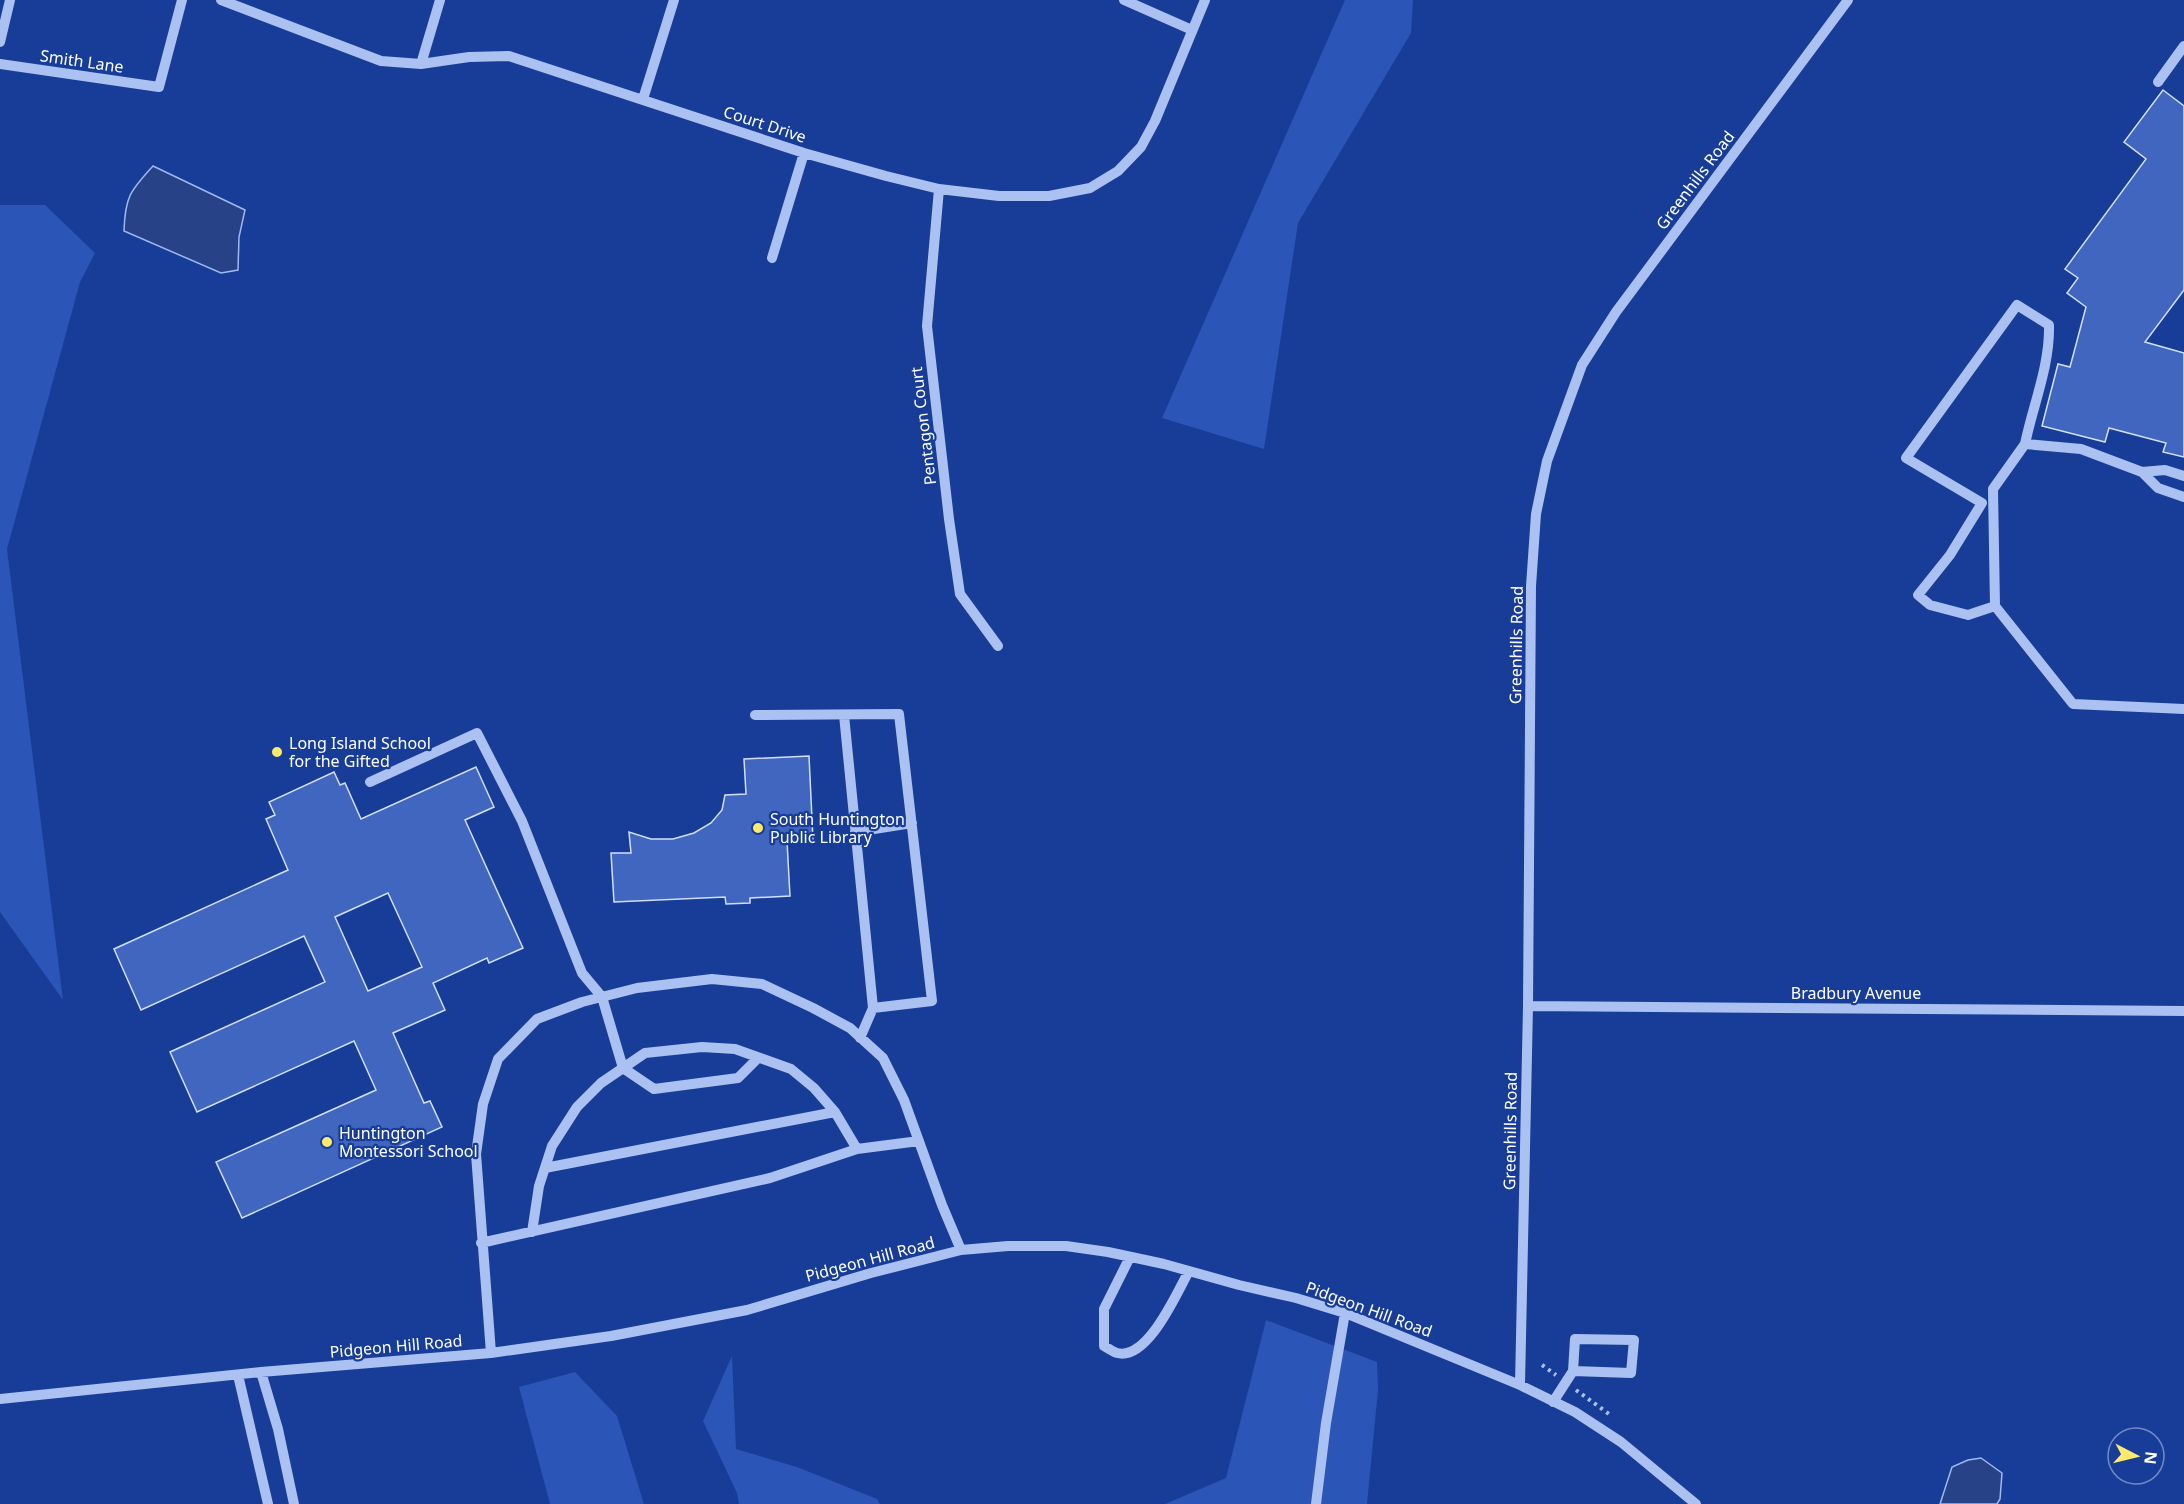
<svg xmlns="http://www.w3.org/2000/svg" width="2184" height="1504" font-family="'Noto Sans',sans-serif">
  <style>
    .green { fill: #2b55b6 }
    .water { fill: #274287; stroke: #9eb9f4; stroke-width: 1.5 }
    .building { fill: #4066bf; stroke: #d2dffc; stroke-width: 1.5; fill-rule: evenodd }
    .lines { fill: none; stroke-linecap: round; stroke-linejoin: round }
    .path { stroke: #abc1f1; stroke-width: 4; stroke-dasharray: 3 4.5; stroke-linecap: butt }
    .minor { stroke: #abc1f1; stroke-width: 10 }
    .poi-dot { fill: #ffea6b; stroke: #173d98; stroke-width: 2 }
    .labels { text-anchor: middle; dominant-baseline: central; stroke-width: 4.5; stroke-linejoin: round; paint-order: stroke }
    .street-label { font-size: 16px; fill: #fff; stroke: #173d98 }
    .poi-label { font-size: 16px; fill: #fff; stroke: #173d98; text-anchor: start }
  </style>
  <rect width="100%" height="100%" fill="#173d98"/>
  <path class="green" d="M 1345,0 L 1413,0 L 1411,33 L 1298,223 L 1264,449 L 1162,418 Z
    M 0,205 L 45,205 L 95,253 L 80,282 L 7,549 L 63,1000 L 0,912 Z
    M 1266,1320 L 1377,1362 L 1378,1390 L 1367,1504 L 1165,1504 L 1226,1478 Z
    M 732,1356 L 736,1449 L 797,1467 L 877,1499 L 880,1504 L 739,1504 L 737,1493 L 703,1421 Z
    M 575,1372 L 617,1416 L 644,1504 L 550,1504 L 519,1387 Z"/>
  <path class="water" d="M 153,166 L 245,210 L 239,237 L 238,270 L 221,273 L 124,231 C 125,197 130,191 153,166 Z
    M 1981,1458 L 2002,1473 L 2000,1499 L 1997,1504 L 1940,1504 L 1952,1467 L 1968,1460 Z"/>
  <path class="building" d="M 2163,90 L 2184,106 L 2184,290 L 2145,342 L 2184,353 L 2184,457 L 2163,452 L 2166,443 L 2109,428 L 2105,442 L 2042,426 L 2058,364 L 2070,367 L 2086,307 L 2067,293 L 2078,278 L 2065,269 L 2146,159 L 2124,142 Z
    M 809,756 L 813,840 L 787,841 L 790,896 L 750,898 L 750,903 L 726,904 L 725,897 L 614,902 L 611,853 L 631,853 L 629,832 L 651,839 L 673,839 L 694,833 L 711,823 L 722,810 L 725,795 L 746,794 L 744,759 Z
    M 476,767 L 494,807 L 465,820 L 523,948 L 489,963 L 487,958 L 433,983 L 445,1010 L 393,1033 L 424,1103 L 430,1101 L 442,1127 L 242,1218 L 216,1162 L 376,1090 L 354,1041 L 197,1112 L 170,1052 L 325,982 L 304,936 L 141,1010 L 114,949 L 288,870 L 266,819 L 275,815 L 269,802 L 334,772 L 340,785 L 345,783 L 361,819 ZM 388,893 L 422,967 L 368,991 L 335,917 Z"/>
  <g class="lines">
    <path class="path" d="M 1542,1365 L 1556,1375
      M 1576,1390 L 1609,1414"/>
    <path class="minor" d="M 221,0 L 381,61 L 421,64 L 469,57 L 509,56 L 804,153 L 886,176 L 939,189 L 999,196 L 1049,196 L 1090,188 L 1118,171 L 1141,147 L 1155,121 L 1205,0
      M 1124,0 L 1192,30
      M 0,42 L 10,0
      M 0,64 L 159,87 L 182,0
      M 421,64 L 440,0
      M 2158,82 L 2184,46
      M 643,99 L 674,0
      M 939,189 L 927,326 L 949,519 L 960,594 L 998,646
      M 772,258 L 804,153
      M 2025,444 L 1993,489 L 1995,606 L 2073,704 L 2184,709
      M 2142,472 L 2158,488 L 2184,497
      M 1995,606 L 1968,615 L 1930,605 L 1918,595 L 1950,555 L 1982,503 L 1906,458 L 2017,305 L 2049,325 C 2050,366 2033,405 2025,444 L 2081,449 L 2142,472 L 2165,470 L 2184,476
      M 755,715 L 899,714 L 932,1001 L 873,1008 L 860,1038
      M 844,715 L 873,1008
      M 370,782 L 477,733 L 522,821 L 582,973 L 602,997 L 623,1068 L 654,1089 L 738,1078 L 758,1058
      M 855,832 L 912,823
      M 1528,1006 L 2184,1011
      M 545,1168 L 835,1112
      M 532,1232 L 539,1186 L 552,1146 L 577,1107 L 601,1083 L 645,1053 L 702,1047 L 735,1049 L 791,1069 L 814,1088 L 835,1112 L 857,1149
      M 481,1243 L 770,1178 L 857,1149 L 919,1141
      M 1130,1257 L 1104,1309 L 1104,1346 C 1108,1348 1113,1352 1117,1353 C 1148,1361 1177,1292 1189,1271
      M 491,1353 L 476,1154 L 483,1104 L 498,1059 L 537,1019 L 582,1002 L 637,988 L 712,979 L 762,984 L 813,1008 L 850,1028 L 883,1058 L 904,1100 L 942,1205 L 961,1250
      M 261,1372 L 278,1429 L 294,1504
      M 238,1375 L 268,1504
      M 1520,1385 L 1528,1006 L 1531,586 L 1536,514 L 1547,461 L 1582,365 L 1616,312 L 1848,0
      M 0,1399 L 261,1372 L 491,1353 L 611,1336 L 747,1310 L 871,1273 L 961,1250 L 1008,1246 L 1066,1246 L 1108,1252 L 1164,1264 L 1239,1285 L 1296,1298 L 1345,1313 L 1520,1385 L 1575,1412 L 1621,1442 L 1696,1504
      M 1553,1402 L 1573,1371 L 1575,1339 L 1634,1340 L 1631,1373 L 1573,1371
      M 1316,1504 L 1326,1423 L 1345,1313"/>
  </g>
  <g class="poi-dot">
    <circle cx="277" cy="752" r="6"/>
    <circle cx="758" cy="828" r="6"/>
    <circle cx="327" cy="1142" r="6"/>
  </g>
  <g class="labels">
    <g class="street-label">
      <text transform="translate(82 61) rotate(8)">Smith Lane</text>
      <text transform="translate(765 124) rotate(18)">Court Drive</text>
      <text transform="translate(1695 180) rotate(-53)">Greenhills Road</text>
      <text transform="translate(923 426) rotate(-97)">Pentagon Court</text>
      <text transform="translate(1516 645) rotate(-89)">Greenhills Road</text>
      <text x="1856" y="993">Bradbury Avenue</text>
      <text transform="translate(1510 1131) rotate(-89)">Greenhills Road</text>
      <text transform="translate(870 1259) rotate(-15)">Pidgeon Hill Road</text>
      <text transform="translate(1369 1309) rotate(20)">Pidgeon Hill Road</text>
      <text transform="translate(396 1346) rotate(-5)">Pidgeon Hill Road</text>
    </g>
    <g class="poi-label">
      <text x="289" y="743">Long Island School<tspan x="289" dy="18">for the Gifted</tspan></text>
      <text x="770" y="819">South Huntington<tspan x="770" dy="18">Public Library</tspan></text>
      <text x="339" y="1133">Huntington<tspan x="339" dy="18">Montessori School</tspan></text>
    </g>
  </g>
  <g transform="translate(2136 1456) rotate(97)"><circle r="28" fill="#173d98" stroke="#748bc1" stroke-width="1.5"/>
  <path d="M0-4.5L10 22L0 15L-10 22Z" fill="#ffea6b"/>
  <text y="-9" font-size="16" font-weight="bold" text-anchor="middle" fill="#ffffff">N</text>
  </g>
</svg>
